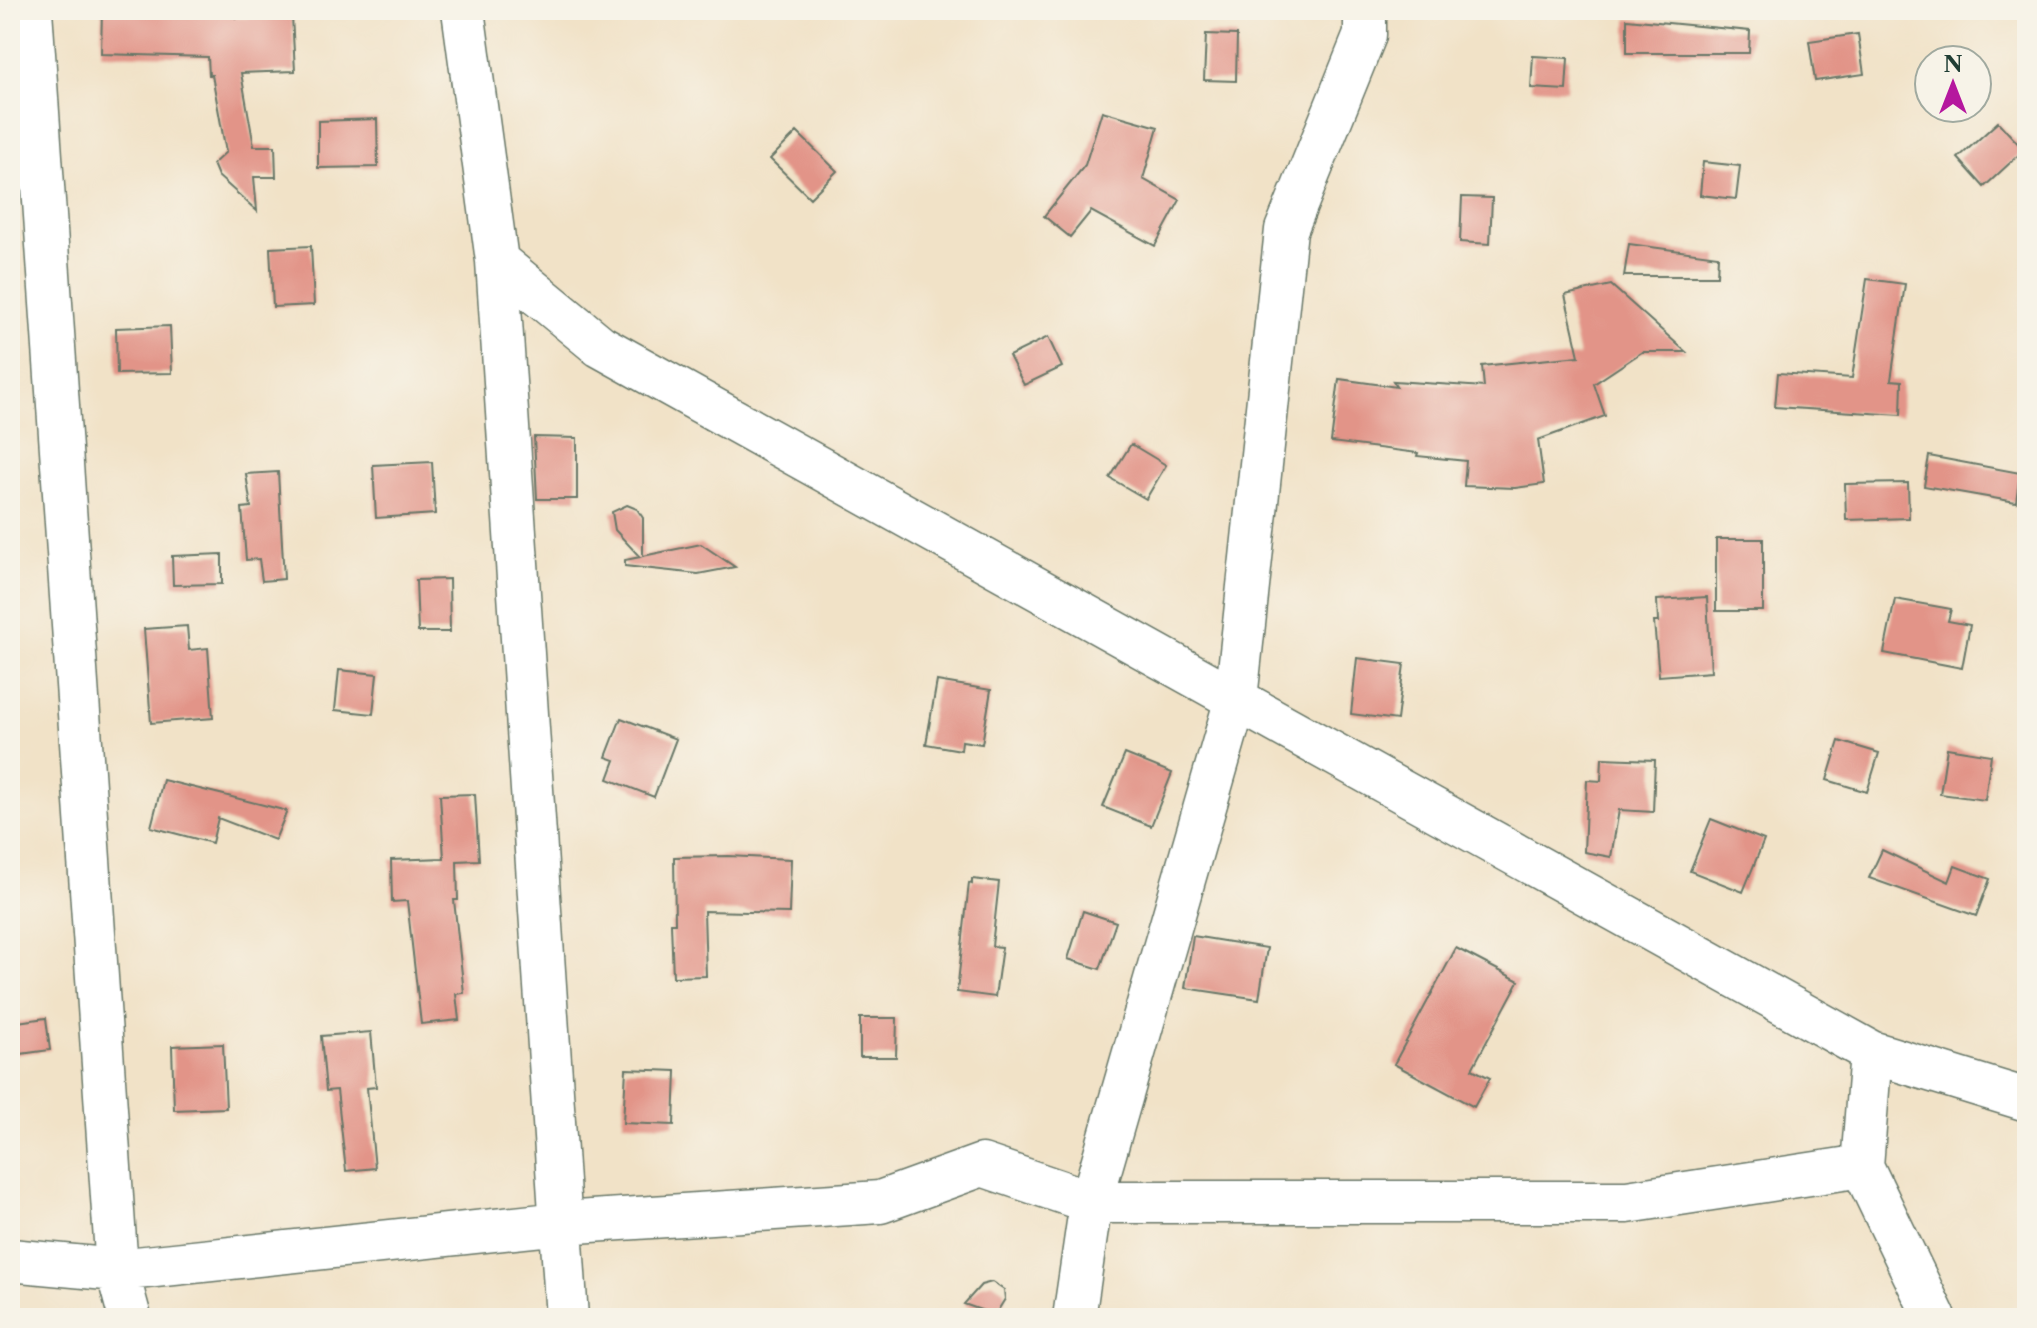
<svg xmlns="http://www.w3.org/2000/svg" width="2037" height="1328" font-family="'Libre Caslon Text',serif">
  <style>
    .building { fill: #e29488 }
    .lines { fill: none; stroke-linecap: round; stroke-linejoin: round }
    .street-casing { stroke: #687767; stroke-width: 45 }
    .street { stroke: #fff; stroke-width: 42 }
  </style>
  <rect width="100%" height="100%" fill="#f7f3e8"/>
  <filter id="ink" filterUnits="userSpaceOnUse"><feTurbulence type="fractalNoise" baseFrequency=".0125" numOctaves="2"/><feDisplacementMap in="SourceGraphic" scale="16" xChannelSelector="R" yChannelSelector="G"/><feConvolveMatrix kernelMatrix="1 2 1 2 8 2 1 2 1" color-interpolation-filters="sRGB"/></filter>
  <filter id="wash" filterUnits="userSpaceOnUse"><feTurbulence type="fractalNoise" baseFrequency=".006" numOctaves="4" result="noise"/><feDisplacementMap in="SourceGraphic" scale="32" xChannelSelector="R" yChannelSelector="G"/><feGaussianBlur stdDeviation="1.8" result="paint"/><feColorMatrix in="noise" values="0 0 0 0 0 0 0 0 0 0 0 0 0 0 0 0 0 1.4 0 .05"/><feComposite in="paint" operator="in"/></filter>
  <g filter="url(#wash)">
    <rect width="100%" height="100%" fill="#f1e2c7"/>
    <g id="blocks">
      <path class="building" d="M 102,10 L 236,10 L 236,18 L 292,16 L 295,71 L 241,73 L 254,146 L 275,146 L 276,177 L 254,177 L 257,211 L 218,176 L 213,164 L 226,152 L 212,75 L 209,75 L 208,57 L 101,54 Z
        M 1627,19 L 1750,31 L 1749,53 L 1627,53 Z
        M 1206,34 L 1237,35 L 1236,81 L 1204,80 Z
        M 1858,34 L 1864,74 L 1815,81 L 1809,41 Z
        M 1533,56 L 1568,58 L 1566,90 L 1531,88 Z
        M 1102,111 L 1158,127 L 1143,179 L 1180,200 L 1155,246 L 1091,211 L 1070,237 L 1044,216 L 1085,165 Z
        M 377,119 L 378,167 L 318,168 L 318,121 Z
        M 1998,122 L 2024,150 L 1984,187 L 1958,158 Z
        M 797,132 L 837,171 L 810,198 L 770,159 Z
        M 1703,162 L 1740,166 L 1736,199 L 1700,195 Z
        M 1462,197 L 1492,198 L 1490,244 L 1460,242 Z
        M 1629,244 L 1718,256 L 1717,276 L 1624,276 Z
        M 311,246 L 314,305 L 273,307 L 270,248 Z
        M 1867,279 L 1905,284 L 1891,380 L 1902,381 L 1901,415 L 1775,407 L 1778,373 L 1852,378 Z
        M 1611,285 L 1686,352 L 1642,352 L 1594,384 L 1605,416 L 1538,440 L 1544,484 L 1515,488 L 1464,486 L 1466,461 L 1417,456 L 1418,453 L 1331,442 L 1339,379 L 1397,387 L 1393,381 L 1484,387 L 1482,366 L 1579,356 L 1565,295 Z
        M 170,326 L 172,373 L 117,374 L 116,328 Z
        M 1048,337 L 1062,367 L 1024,385 L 1009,356 Z
        M 534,437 L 577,438 L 577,499 L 537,499 Z
        M 1131,444 L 1166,465 L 1146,499 L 1110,478 Z
        M 1929,456 L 2020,473 L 2016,502 L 1924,486 Z
        M 432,462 L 435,514 L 376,518 L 373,465 Z
        M 278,472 L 284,579 L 262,581 L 259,559 L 246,560 L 242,508 L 251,507 L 246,474 Z
        M 1908,483 L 1909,518 L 1846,520 L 1845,484 Z
        M 627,505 L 637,509 L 643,518 L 643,556 L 701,544 L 735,567 L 698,574 L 625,566 L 625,560 L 640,557 L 615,530 L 612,512 Z
        M 1716,539 L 1763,539 L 1763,611 L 1716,611 Z
        M 222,554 L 222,584 L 173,585 L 172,556 Z
        M 449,579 L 450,632 L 418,632 L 416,580 Z
        M 1707,597 L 1711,672 L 1659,676 L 1654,622 L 1658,622 L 1657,600 Z
        M 1895,599 L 1951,609 L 1948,621 L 1970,625 L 1962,668 L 1884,653 Z
        M 187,626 L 189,650 L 208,648 L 213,718 L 151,723 L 144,629 Z
        M 1357,658 L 1404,664 L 1397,720 L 1351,714 Z
        M 339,670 L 377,674 L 373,714 L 335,710 Z
        M 937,681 L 991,690 L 982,744 L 962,741 L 961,750 L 926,744 Z
        M 621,718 L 676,739 L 654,797 L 608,779 L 615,760 L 606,757 Z
        M 1839,741 L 1879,753 L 1867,792 L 1827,780 Z
        M 1947,748 L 1991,755 L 1985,800 L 1940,794 Z
        M 1125,754 L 1172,773 L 1151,826 L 1103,807 Z
        M 1602,758 L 1655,760 L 1653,812 L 1619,810 L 1611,857 L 1584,852 L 1587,780 L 1601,781 Z
        M 163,780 L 224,795 L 287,811 L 275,840 L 218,818 L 212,843 L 151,827 Z
        M 475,794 L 479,860 L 457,861 L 458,900 L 454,900 L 464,993 L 456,994 L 459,1020 L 421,1024 L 407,901 L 392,902 L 391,860 L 444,858 L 440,795 Z
        M 1711,819 L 1764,840 L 1743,892 L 1690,871 Z
        M 1882,850 L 1949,882 L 1955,866 L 1990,879 L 1976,916 L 1869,878 Z
        M 729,856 L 791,859 L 789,913 L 704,911 L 706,976 L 673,977 L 671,923 L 675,923 L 674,857 Z
        M 972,879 L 999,882 L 992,946 L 1002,947 L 995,997 L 957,992 L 969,883 L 972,884 Z
        M 1083,911 L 1116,922 L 1100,969 L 1068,959 Z
        M 1193,936 L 1267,948 L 1259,999 L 1185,988 Z
        M 1456,948 L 1519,981 L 1472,1069 L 1490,1078 L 1474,1107 L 1394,1064 Z
        M 46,1018 L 50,1050 L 13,1055 L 10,1023 Z
        M 860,1018 L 897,1018 L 896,1057 L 860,1057 Z
        M 371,1032 L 376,1087 L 367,1088 L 375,1168 L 346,1171 L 337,1090 L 326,1091 L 321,1036 Z
        M 223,1044 L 226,1108 L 174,1110 L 172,1046 Z
        M 626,1069 L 676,1071 L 674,1125 L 623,1123 Z
        M 992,1282 L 1004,1290 L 1005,1299 L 995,1315 L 964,1304 L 981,1285 Z"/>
    </g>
  </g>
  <g filter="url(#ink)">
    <use href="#blocks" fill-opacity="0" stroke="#687767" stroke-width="2"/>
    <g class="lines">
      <defs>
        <path id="street" d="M 31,10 L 117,1270 L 130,1318
          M 463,10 L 497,261 L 600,346 L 1871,1052 L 2027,1100
          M 497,261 L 567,1318
          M 1871,1052 L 1862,1166 L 1935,1318
          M 10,1260 L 117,1270 L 561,1223 L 880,1202 L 982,1165 L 1091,1202 L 1627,1202 L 1862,1166
          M 1074,1318 L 1091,1202 L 1236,699 L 1286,230 L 1365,35 L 1365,10"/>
      </defs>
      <use href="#street" class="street-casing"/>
      <use href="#street" class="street"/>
    </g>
  </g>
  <rect width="2037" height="1328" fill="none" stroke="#f7f3e8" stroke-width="40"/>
  <g transform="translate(1953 84)"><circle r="38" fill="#f7f3e8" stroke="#a1aaa0" stroke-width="2"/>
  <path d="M0-6L14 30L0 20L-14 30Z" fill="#b5179e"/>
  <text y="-12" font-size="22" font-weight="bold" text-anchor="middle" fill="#1f3d34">N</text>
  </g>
</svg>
